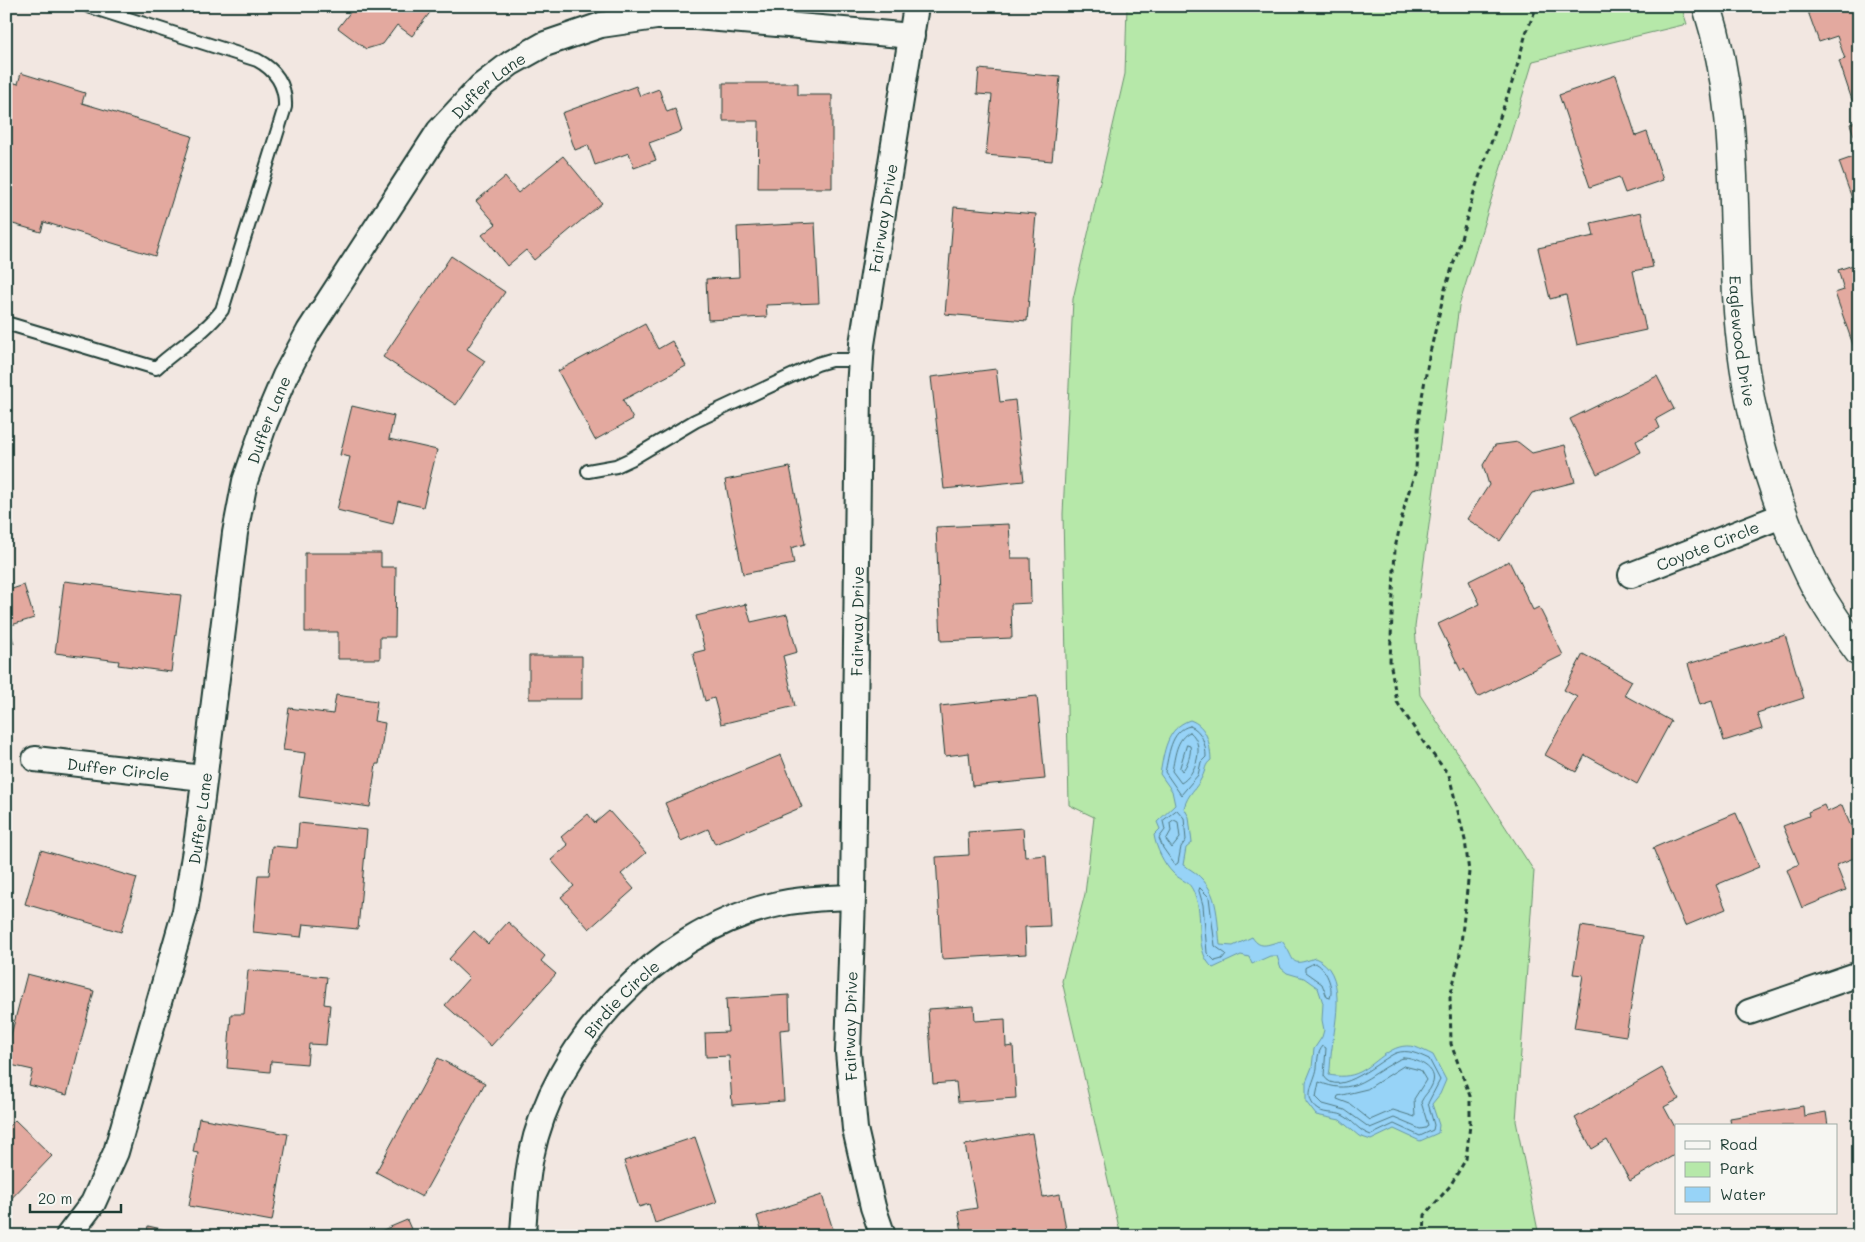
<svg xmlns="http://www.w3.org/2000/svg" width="1865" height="1242" font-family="Mali,sans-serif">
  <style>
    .green { fill: #b6e8a9; stroke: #6a926e }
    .water { fill: #97d3f7; stroke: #6797a9 }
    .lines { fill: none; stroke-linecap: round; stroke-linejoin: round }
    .shore { stroke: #4f7982; stroke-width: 1 }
    .building { fill: #e3a99f; stroke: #1f3d34 }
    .service-casing { stroke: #1f3d34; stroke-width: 16 }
    .minor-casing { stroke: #1f3d34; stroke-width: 28 }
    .secondary-casing { stroke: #1f3d34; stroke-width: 31 }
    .path { stroke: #1f3d34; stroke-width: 3; stroke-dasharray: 5 4; stroke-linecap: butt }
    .service { stroke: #f6f6f2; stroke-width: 12 }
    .minor { stroke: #f6f6f2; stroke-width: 24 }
    .secondary { stroke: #f6f6f2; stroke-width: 28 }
    .labels { text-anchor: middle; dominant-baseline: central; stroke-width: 4.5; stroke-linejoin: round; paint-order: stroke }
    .street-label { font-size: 16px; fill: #1f3d34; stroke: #f6f6f2 }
  </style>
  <rect width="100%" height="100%" fill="#f2e7e1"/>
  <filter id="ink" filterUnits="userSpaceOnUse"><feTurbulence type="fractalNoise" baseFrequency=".02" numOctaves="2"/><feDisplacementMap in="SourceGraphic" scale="10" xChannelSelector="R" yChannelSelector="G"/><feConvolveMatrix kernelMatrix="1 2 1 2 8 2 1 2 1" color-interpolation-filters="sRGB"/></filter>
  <g filter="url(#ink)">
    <path class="green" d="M 1127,6 L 1681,6 L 1687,24 L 1533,61 L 1459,306 L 1415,627 L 1420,695 L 1534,871 L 1516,1121 L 1539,1236 L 1121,1236 L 1062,981 L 1085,894 L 1094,817 L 1069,805 L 1063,514 L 1073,299 L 1125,74 Z"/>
    <path class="water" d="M 1190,720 C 1207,726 1210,743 1211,760 C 1204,765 1206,770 1202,777 C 1196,790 1188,793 1184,808 L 1189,817 L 1192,843 L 1186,848 L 1183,865 C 1219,884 1216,909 1220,945 L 1233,946 L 1252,937 C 1261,951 1269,943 1282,941 C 1297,960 1287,968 1315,958 C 1348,971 1335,1022 1332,1048 C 1330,1057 1331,1067 1329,1075 C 1339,1077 1350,1077 1360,1072 C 1378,1063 1392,1041 1415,1047 C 1421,1049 1427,1052 1433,1055 L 1446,1080 L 1440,1094 L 1432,1104 L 1439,1125 L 1438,1133 L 1420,1141 L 1394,1129 L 1371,1140 L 1359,1136 L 1340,1120 L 1316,1115 L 1306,1102 L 1306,1082 L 1312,1067 L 1314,1049 L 1322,1037 L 1324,1030 L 1322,1020 L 1323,1003 L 1318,988 L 1304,978 L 1287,973 L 1281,968 L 1277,956 L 1270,956 L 1252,964 L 1249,957 L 1241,955 L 1213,968 C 1194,951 1204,921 1196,898 C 1189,878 1186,885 1173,873 C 1164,864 1156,848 1154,835 L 1160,829 L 1157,822 L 1175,805 L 1172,791 L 1160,774 C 1164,753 1166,728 1190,720 Z"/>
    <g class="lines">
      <path class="shore" d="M 1190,726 C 1202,730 1206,745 1206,757 L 1201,762 L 1198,775 L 1181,795 L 1165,772 C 1169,756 1170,730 1190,726 Z
        M 1190,732 C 1206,744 1196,775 1181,783 L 1172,771 C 1175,757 1176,738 1190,732 Z
        M 1187,745 L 1190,746 C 1192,752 1187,767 1182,771 L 1180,768 Z
        M 1177,810 L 1184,818 L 1186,840 L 1181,847 L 1178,863 L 1175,865 L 1163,848 L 1159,838 L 1165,830 L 1163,821 Z
        M 1174,820 L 1178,822 L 1180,838 L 1172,848 L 1166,840 L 1171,831 L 1170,823 Z
        M 1200,888 L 1209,897 L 1215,946 L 1226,954 L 1222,959 L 1215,961 L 1207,953 L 1203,905 L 1199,891 Z
        M 1315,963 C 1326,967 1334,988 1330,998 L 1327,997 L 1322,984 L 1305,972 L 1305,968 Z
        M 1323,1046 L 1326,1048 L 1324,1076 C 1338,1100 1382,1058 1396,1053 C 1408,1049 1418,1054 1429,1059 L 1440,1080 L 1428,1103 L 1434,1125 L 1433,1130 L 1420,1136 L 1394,1124 L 1371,1135 C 1358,1131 1353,1120 1342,1115 C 1335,1112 1325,1114 1319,1110 C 1301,1098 1315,1082 1317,1068 C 1318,1059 1317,1053 1323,1046 Z
        M 1403,1058 C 1415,1058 1440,1068 1432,1085 C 1430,1091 1424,1095 1421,1102 L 1428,1125 L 1426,1128 L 1420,1129 L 1394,1118 L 1370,1128 L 1345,1110 L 1323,1104 L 1316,1097 L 1319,1082 C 1349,1094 1360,1083 1386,1067 C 1392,1064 1396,1060 1403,1058 Z
        M 1404,1066 L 1420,1070 L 1426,1080 L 1414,1099 L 1415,1117 L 1393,1110 L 1370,1120 L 1350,1104 L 1337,1099 L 1338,1096 L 1367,1089 Z"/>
    </g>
    <path class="building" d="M 355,6 L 435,6 L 412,36 L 397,25 L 383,44 L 366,49 L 338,28 Z
      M 1806,6 L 1859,6 L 1859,98 L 1852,100 L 1839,61 L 1845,59 L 1837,36 L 1819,42 Z
      M 979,69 L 1060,77 L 1052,161 L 986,155 L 992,95 L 977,94 Z
      M 21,73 L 85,93 L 82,103 L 192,136 L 155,256 L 44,222 L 41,232 L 6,222 L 6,80 L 18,84 Z
      M 1616,75 L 1636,136 L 1647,132 L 1663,180 L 1625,193 L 1619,177 L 1590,187 L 1559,95 Z
      M 723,83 L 798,83 L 798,95 L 832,95 L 832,188 L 758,188 L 759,121 L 723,121 Z
      M 636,86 L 640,96 L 659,89 L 667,112 L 675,109 L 682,131 L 649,143 L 656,160 L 634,168 L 629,153 L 595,165 L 588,145 L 575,150 L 562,113 Z
      M 1859,121 L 1859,149 L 1850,124 Z
      M 1859,155 L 1859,218 L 1839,162 Z
      M 563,156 L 602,203 L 534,260 L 526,250 L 507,266 L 482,235 L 496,224 L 476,201 L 505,177 L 518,193 Z
      M 954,207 L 1036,214 L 1027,321 L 945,314 Z
      M 1641,212 L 1653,267 L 1633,271 L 1646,330 L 1577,345 L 1566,295 L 1550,299 L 1538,248 L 1594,236 L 1591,223 Z
      M 815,223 L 819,303 L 766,305 L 767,317 L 708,320 L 706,279 L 739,277 L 737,227 Z
      M 451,256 L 505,292 L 467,349 L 485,361 L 456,405 L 383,357 Z
      M 1859,263 L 1859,362 L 1835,293 L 1844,290 L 1838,270 Z
      M 645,324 L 658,349 L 672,341 L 686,366 L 623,400 L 633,419 L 595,440 L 558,371 Z
      M 996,369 L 1000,402 L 1015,400 L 1024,481 L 944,489 L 931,377 Z
      M 1657,376 L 1674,409 L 1656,419 L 1660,428 L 1636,441 L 1641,452 L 1597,474 L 1570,419 Z
      M 352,406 L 394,416 L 389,439 L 437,450 L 423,507 L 398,501 L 393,524 L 337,510 L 350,457 L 340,455 Z
      M 1518,442 L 1532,453 L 1565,445 L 1575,482 L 1532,493 L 1500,541 L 1467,519 L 1489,485 L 1483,465 L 1495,445 Z
      M 790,467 L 805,544 L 791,548 L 794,564 L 743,574 L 725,480 Z
      M 1009,524 L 1011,558 L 1030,558 L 1031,603 L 1011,604 L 1012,638 L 941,641 L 936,527 Z
      M 305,553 L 381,553 L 381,567 L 396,567 L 395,637 L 380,637 L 380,659 L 338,659 L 338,632 L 305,632 Z
      M 1509,561 L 1533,610 L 1539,607 L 1563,655 L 1478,697 L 1464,669 L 1461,671 L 1438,624 L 1480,604 L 1469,581 Z
      M 64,581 L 181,595 L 171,672 L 118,665 L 119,661 L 55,653 Z
      M 24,585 L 34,618 L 8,626 L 14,643 L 6,645 L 6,591 Z
      M 746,604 L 751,622 L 787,614 L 797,652 L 783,656 L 795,706 L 721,724 L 714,698 L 705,701 L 693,653 L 705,650 L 696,616 Z
      M 1785,635 L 1804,698 L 1757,713 L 1762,729 L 1724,741 L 1712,701 L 1700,705 L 1688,664 Z
      M 1583,654 L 1632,681 L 1624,695 L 1671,721 L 1637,784 L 1585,755 L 1576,772 L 1545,755 L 1577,697 L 1564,690 Z
      M 529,656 L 582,656 L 582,699 L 529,699 Z
      M 336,695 L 377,701 L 374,721 L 385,723 L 379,764 L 376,764 L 370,807 L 299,797 L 305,753 L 283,750 L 289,708 L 333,714 Z
      M 1037,696 L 1045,779 L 972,786 L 969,753 L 945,756 L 940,706 Z
      M 781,755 L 802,807 L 715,844 L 708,829 L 681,841 L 665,803 Z
      M 1824,805 L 1827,812 L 1842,805 L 1859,846 L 1859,856 L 1836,865 L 1846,890 L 1802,908 L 1787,870 L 1799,864 L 1783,826 L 1809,816 L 1808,812 Z
      M 609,811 L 646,853 L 621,874 L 634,889 L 589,929 L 561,897 L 574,886 L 551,860 L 568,845 L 561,837 L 588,814 L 595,823 Z
      M 1736,813 L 1759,867 L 1716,885 L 1726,909 L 1685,926 L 1653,848 Z
      M 299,823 L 367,830 L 358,929 L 303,924 L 301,937 L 253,932 L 258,875 L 269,875 L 272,846 L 297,848 Z
      M 1023,828 L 1025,857 L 1046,855 L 1050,926 L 1025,927 L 1026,954 L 942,959 L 936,857 L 969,855 L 968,832 Z
      M 41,850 L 137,878 L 121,932 L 25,904 Z
      M 508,922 L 545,956 L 541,961 L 556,974 L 491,1046 L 445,1005 L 469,978 L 449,959 L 474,931 L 488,944 Z
      M 1581,926 L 1643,936 L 1626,1036 L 1574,1028 L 1583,975 L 1573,974 Z
      M 248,970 L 327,977 L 324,1004 L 330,1005 L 326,1045 L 309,1044 L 307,1064 L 271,1061 L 270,1072 L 227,1068 L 231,1014 L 244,1014 Z
      M 27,974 L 94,991 L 67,1095 L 29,1085 L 33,1070 L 6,1064 L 6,1054 Z
      M 789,995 L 790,1029 L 780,1030 L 784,1101 L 732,1105 L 729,1056 L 706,1057 L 705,1033 L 728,1032 L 726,999 Z
      M 974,1006 L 975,1021 L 1005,1019 L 1006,1047 L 1013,1046 L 1016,1098 L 958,1102 L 956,1082 L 933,1084 L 928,1009 Z
      M 438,1058 L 485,1083 L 422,1197 L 376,1172 Z
      M 1662,1068 L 1679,1099 L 1664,1107 L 1676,1129 L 1676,1154 L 1630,1181 L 1607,1140 L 1592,1149 L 1575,1118 Z
      M 1803,1106 L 1804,1116 L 1826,1112 L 1828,1126 L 1731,1126 L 1730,1118 Z
      M 199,1118 L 288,1134 L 272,1221 L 189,1206 L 198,1153 L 193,1152 Z
      M 15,1120 L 52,1156 L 6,1204 L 6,1129 Z
      M 1032,1133 L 1043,1197 L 1060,1194 L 1067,1236 L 963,1236 L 958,1211 L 977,1208 L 965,1145 Z
      M 695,1137 L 717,1202 L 655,1223 L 649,1204 L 639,1207 L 624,1161 Z
      M 822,1195 L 835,1236 L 763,1236 L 757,1216 Z
      M 407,1220 L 414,1236 L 369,1236 Z
      M 148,1226 L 192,1236 L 146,1236 Z"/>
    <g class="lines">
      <defs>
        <path id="service" d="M 6,323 L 156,368 C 177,348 204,334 222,310 L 285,107 C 286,85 276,70 257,60 L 88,6
          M 588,471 L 616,466 L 631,459 L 695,421 L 817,364 L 831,360 L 861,360"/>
        <g id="minor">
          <path id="s1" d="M 1631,575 L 1784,515"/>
          <path id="s2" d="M 35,759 L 203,778"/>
          <path d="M 1749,1012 L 1859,974"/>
          <path id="s3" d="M 523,1232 C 525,1207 526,1181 531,1157 C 553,1044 658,933 770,906 C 797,899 825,898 853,897"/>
          <path id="s4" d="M 68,1236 L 93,1203 L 116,1152 L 185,911 L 197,838 L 235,533 L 245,481 L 265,423 L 285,376 L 309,331 L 439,131 L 481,86 L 511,63 L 545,44 L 601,25 L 656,17 L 696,17 L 912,36"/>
          <path id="s5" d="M 883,1236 L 873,1207 L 855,1129 L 848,1052 L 853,897 L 859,388 L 862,344 L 916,6"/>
        </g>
        <g id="secondary">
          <path id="s6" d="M 1707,6 C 1738,104 1732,195 1737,295 C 1742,392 1767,489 1810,576 C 1823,603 1841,628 1859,652"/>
        </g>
      </defs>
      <use href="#service" class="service-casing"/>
      <use href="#minor" class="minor-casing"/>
      <use href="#secondary" class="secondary-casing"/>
      <path class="path" d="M 1424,1236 L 1425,1215 L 1450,1186 L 1466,1159 L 1470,1125 L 1470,1096 L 1451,1044 L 1450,996 L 1459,961 L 1469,872 L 1465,840 L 1449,775 L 1424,743 L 1397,702 L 1390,661 L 1395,548 L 1406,500 L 1416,470 L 1419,414 L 1429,357 L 1445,289 L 1457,253 L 1474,192 L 1515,74 L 1526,33 L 1537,6"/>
      <use href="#service" class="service"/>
      <use href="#minor" class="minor"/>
      <use href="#secondary" class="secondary"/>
    </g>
  </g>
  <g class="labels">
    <g class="street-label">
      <text stroke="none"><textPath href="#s4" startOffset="1252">Duffer Lane</textPath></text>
      <text stroke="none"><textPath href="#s5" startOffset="1024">Fairway Drive</textPath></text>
      <text stroke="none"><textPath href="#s6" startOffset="338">Eaglewood Drive</textPath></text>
      <text stroke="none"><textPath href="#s4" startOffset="848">Duffer Lane</textPath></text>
      <text stroke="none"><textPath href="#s1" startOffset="82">Coyote Circle</textPath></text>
      <text stroke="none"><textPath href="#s5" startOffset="619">Fairway Drive</textPath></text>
      <text stroke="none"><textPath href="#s2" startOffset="84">Duffer Circle</textPath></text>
      <text stroke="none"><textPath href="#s4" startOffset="442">Duffer Lane</textPath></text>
      <text stroke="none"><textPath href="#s3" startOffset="261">Birdie Circle</textPath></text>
      <text stroke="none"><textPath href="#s5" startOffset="214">Fairway Drive</textPath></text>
    </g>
  </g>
  <rect width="1865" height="1242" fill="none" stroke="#f6f6f2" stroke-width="25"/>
  <rect x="12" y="12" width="1840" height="1217" fill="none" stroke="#1f3d34" stroke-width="2" filter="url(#ink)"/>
  <rect x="1675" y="1124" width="162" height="90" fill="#f6f6f2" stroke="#a0aca6"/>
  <rect x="1685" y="1141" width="25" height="8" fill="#f6f6f2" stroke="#a0aca6"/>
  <text x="1720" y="1150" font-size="15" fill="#1f3d34">Road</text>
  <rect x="1685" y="1162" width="25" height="15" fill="#b6e8a9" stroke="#a0aca6"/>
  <text x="1720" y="1174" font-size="15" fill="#1f3d34">Park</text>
  <rect x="1685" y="1187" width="25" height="15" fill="#97d3f7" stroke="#a0aca6"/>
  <text x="1720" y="1200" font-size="15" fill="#1f3d34">Water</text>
  <path d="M30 1204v8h91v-8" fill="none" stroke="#1f3d34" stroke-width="2.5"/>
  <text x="38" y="1204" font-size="15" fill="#1f3d34" stroke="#f6f6f2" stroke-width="4" paint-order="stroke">20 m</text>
</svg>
